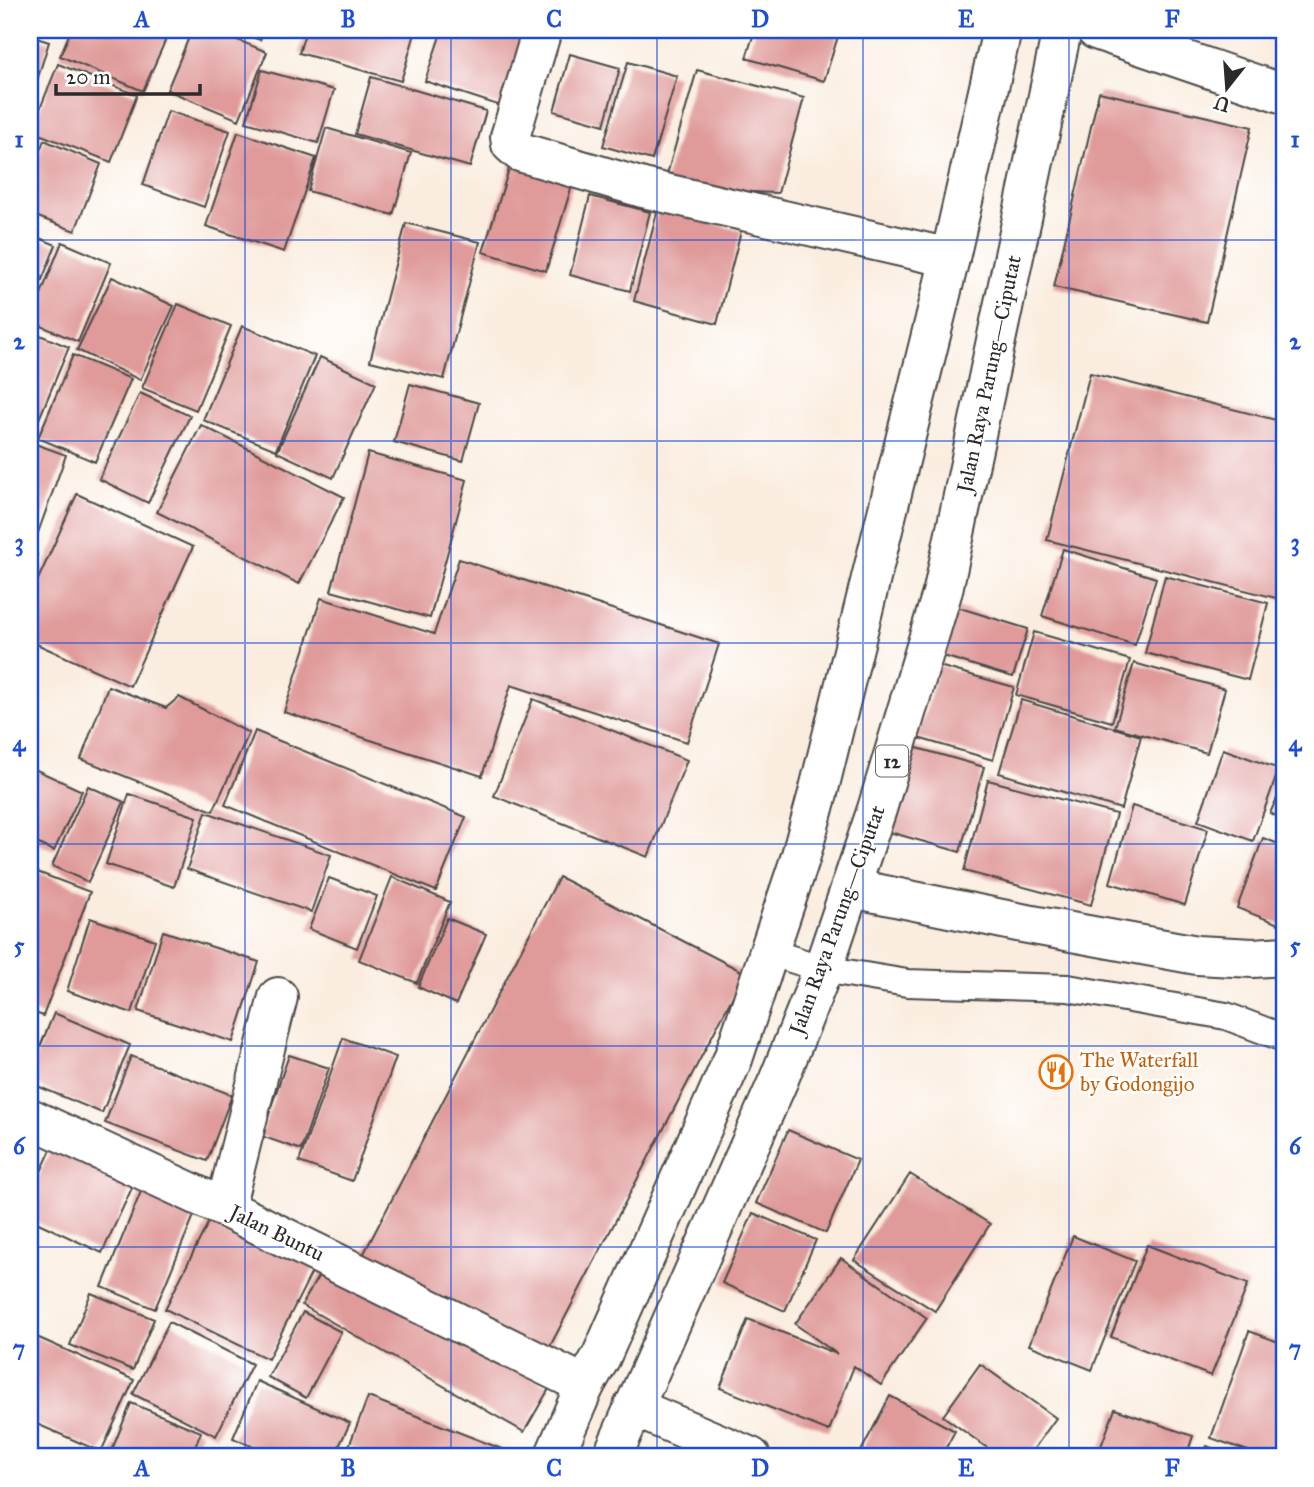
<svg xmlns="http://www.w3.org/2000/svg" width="1314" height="1487" font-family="'IM FELL Great Primer',serif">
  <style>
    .building { fill: #df9a99 }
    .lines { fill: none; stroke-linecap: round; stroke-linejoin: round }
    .service-casing { stroke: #4a4846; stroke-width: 30 }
    .minor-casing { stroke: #4a4846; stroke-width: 42 }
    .trunk-casing { stroke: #4a4846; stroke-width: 42 }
    .service { stroke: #fff; stroke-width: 26 }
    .minor { stroke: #fff; stroke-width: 38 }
    .trunk { stroke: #fff; stroke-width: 38 }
    .grid { fill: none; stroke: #1d4ed8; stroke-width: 2; stroke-opacity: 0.55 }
    .labels { text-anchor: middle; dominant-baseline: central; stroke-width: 5; stroke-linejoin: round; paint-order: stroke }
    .shield { fill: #fff; stroke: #6b6b6b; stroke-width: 2 }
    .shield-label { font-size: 19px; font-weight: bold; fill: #2b2b2b }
    .street-label { font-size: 21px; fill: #2b2b2b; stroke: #fff }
    .food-label { font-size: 21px; fill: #c56008; stroke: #fff; text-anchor: start }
    .neatline { fill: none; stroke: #1d4ed8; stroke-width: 2.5 }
    .grid-label { font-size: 23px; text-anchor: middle; font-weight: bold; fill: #1d4ed8 }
  </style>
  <rect width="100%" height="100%" fill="#fff"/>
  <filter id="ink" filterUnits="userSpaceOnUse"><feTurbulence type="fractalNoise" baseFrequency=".0143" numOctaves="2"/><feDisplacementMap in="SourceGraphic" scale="14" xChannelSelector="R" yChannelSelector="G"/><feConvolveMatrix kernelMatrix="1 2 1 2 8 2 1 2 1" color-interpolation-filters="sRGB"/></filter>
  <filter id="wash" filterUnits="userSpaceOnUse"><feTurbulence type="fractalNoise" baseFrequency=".00686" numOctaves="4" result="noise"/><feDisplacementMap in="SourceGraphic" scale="28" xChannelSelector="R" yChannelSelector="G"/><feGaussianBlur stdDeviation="1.57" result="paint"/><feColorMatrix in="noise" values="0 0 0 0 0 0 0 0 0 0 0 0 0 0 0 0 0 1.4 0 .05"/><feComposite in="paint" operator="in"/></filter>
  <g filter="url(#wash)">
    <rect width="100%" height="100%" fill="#faeddf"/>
    <g id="blocks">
      <path class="building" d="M 71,30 L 170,30 L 143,91 L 60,56 Z
        M 192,30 L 213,30 L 267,52 L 239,120 L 167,90 Z
        M 232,30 L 264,30 L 260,40 Z
        M 306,30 L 416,30 L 401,81 L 299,53 Z
        M 442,30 L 525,30 L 504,107 L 425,81 Z
        M 755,30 L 840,30 L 824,81 L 746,58 Z
        M 30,36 L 49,42 L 30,103 Z
        M 570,54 L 620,68 L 604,125 L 554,111 Z
        M 628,62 L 677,76 L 652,160 L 603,146 Z
        M 58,64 L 137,95 L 111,162 L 31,131 Z
        M 262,70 L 334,90 L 318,143 L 246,122 Z
        M 697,70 L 804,98 L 778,193 L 723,191 L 664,185 Z
        M 371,77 L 486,111 L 470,167 L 355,134 Z
        M 1099,92 L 1252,127 L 1207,322 L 1054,287 Z
        M 168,111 L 230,131 L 204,207 L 143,185 Z
        M 326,128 L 411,153 L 393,215 L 308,191 Z
        M 238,132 L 316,158 L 284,252 L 206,226 Z
        M 44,140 L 101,164 L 75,231 L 30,214 L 30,176 Z
        M 514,153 L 576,172 L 546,271 L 483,252 Z
        M 590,196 L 650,212 L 630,291 L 570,275 Z
        M 658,209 L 741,231 L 717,324 L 634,301 Z
        M 406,223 L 480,242 L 444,379 L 370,361 Z
        M 30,234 L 56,245 L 30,310 Z
        M 62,242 L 111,263 L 78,342 L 30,321 Z
        M 112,277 L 174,306 L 140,380 L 77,350 Z
        M 178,304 L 231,326 L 196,410 L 142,388 Z
        M 242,326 L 315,356 L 276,450 L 203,420 Z
        M 30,331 L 69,347 L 34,431 L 30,430 Z
        M 73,355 L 131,379 L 95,462 L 38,438 Z
        M 320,357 L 376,383 L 333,478 L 277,452 Z
        M 1090,373 L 1284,422 L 1284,600 L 1047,540 Z
        M 410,384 L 479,403 L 463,461 L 394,442 Z
        M 140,393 L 190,416 L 148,503 L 99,479 Z
        M 201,425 L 344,497 L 299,584 L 157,512 Z
        M 30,442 L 66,455 L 35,541 L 30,539 Z
        M 368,453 L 467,480 L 430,618 L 331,591 Z
        M 77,494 L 193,547 L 130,686 L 30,641 L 30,597 Z
        M 1063,549 L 1156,578 L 1135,645 L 1042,616 Z
        M 30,551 L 37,555 L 30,572 Z
        M 459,559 L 719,644 L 687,742 L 511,685 L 482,776 L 284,712 L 321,598 L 434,634 Z
        M 1165,576 L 1268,603 L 1248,680 L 1145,653 Z
        M 944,603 L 1028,629 L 1013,677 L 930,652 Z
        M 1034,632 L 1130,660 L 1112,722 L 1016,695 Z
        M 1134,663 L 1225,689 L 1207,753 L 1115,727 Z
        M 939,666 L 1014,687 L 993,760 L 918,738 Z
        M 108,686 L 166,708 L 179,697 L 249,733 L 213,811 L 81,759 Z
        M 533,699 L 687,760 L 648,857 L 494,796 Z
        M 1021,700 L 1141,736 L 1121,809 L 999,773 Z
        M 255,731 L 466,817 L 436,891 L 225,805 Z
        M 910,746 L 984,767 L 960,852 L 886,831 Z
        M 1223,749 L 1279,769 L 1253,841 L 1198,821 Z
        M 30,767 L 82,791 L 54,851 L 30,840 Z
        M 988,780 L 1116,814 L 1091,905 L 964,871 Z
        M 1284,783 L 1284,820 L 1270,813 Z
        M 88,786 L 124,802 L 88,882 L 52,866 Z
        M 129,794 L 197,817 L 174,887 L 106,864 Z
        M 1132,806 L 1208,829 L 1185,905 L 1110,883 Z
        M 206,812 L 331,855 L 311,912 L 187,869 Z
        M 1263,838 L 1284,846 L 1284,926 L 1237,908 Z
        M 32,870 L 90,892 L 43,1016 L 30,1011 L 30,876 Z
        M 392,877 L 450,902 L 417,983 L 359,960 Z
        M 559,877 L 745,973 L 546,1354 L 361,1259 Z
        M 329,878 L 377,896 L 357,948 L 309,929 Z
        M 90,918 L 155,940 L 132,1013 L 67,991 Z
        M 447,918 L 486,934 L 456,1004 L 418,987 Z
        M 163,931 L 259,962 L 233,1042 L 138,1011 Z
        M 54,1013 L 130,1045 L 102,1113 L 30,1083 L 30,1071 Z
        M 343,1038 L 396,1057 L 352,1181 L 299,1162 Z
        M 289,1055 L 329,1068 L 301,1150 L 261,1136 Z
        M 131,1056 L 232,1095 L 207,1161 L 105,1123 Z
        M 788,1130 L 858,1160 L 826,1233 L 756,1203 Z
        M 56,1139 L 137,1177 L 102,1253 L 30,1219 L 30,1195 Z
        M 910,1174 L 990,1224 L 935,1311 L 854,1260 Z
        M 144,1184 L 198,1206 L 155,1309 L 102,1287 Z
        M 213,1213 L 316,1264 L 268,1359 L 165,1309 Z
        M 753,1213 L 816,1240 L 785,1311 L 722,1283 Z
        M 1073,1236 L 1135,1261 L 1092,1370 L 1029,1345 Z
        M 1147,1245 L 1248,1284 L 1211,1376 L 1111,1337 Z
        M 841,1258 L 927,1318 L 881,1385 L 854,1366 L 829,1431 L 720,1388 L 748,1319 L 837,1354 L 795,1324 Z
        M 328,1259 L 550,1387 L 524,1432 L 302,1305 Z
        M 91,1293 L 154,1319 L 133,1370 L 70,1345 Z
        M 303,1312 L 341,1332 L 306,1398 L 268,1377 Z
        M 169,1322 L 252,1364 L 216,1436 L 133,1394 Z
        M 1249,1331 L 1284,1344 L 1284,1457 L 1265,1457 L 1211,1438 Z
        M 30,1334 L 134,1380 L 101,1452 L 30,1421 Z
        M 980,1364 L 1056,1418 L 1028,1457 L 1000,1457 L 943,1416 Z
        M 257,1381 L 350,1423 L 334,1457 L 277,1457 L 233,1438 Z
        M 890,1396 L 955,1431 L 941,1457 L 858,1457 Z
        M 368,1397 L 507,1451 L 504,1457 L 377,1457 L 349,1446 Z
        M 131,1403 L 201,1432 L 191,1457 L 109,1457 Z
        M 1115,1409 L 1193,1436 L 1186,1457 L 1097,1457 Z
        M 1207,1446 L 1231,1457 L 1202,1457 Z"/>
    </g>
  </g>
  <g filter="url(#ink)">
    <use href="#blocks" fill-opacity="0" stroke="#4a4846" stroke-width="2"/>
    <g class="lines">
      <defs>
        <path id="service" d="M 769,952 L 823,969 L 907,983 L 1068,988 L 1226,1016 L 1284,1038"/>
        <path id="minor" d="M 542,30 L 510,137 L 511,144 L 520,152 L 643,188 L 950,258
          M 1096,30 L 1284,94
          M 851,888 L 1022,923 L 1197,955 L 1253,958 L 1284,956
          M 30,1118 L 225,1208 L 585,1385
          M 225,1208 L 278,997
          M 633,1407 L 751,1457"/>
        <path id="trunk" d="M 554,1457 L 585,1385 L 601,1357 L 733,1059 L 800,859 L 818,793 L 950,258 L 1002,30
          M 612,1457 L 779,1079 L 823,969 L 877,809 L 943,590 L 1062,30"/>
      </defs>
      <use href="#service" class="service-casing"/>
      <use href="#minor" class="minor-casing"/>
      <use href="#trunk" class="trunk-casing"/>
      <use href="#service" class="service"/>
      <use href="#minor" class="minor"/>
      <use href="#trunk" class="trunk"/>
    </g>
  </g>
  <path class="grid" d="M 245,30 L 245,1457M 451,30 L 451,1457M 657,30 L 657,1457M 863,30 L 863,1457M 1069,30 L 1069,1457M 30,240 L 1284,240M 30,441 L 1284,441M 30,643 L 1284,643M 30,844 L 1284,844M 30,1046 L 1284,1046M 30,1247 L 1284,1247"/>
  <defs>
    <symbol id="restaurant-ring" viewBox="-11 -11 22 22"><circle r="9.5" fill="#fff" stroke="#e8710a" stroke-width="1.5"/><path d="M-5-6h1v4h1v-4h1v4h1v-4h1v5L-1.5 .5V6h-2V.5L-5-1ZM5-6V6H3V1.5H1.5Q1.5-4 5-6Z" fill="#e8710a"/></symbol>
  </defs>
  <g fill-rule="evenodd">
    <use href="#restaurant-ring" x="1037" y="1053" width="38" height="38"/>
  </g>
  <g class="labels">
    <rect class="shield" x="876" y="745.5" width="32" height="31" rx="5"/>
    <g class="shield-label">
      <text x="892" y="761">12</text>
    </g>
    <g class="street-label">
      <text transform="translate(989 374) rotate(-78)">Jalan Raya Parung—Ciputat</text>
      <text transform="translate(837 920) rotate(-70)">Jalan Raya Parung—Ciputat</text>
      <text transform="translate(277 1233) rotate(26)">Jalan Buntu</text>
    </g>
    <g class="food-label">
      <text x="1080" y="1060">The Waterfall<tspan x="1080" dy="24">by Godongijo</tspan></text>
    </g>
  </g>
  <rect width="1314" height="1487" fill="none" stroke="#fff" stroke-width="77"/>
  <g transform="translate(1227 88) rotate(197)" stroke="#ffffff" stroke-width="5" paint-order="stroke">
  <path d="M0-5L12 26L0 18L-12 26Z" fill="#2b2b2b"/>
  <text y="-10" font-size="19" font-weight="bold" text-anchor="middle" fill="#2b2b2b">U</text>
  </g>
  <path d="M56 84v10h144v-10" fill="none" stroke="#2b2b2b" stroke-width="3.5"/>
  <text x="66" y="84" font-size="21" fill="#2b2b2b" stroke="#ffffff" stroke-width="5" paint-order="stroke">20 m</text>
  <rect x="38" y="38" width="1238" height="1410" class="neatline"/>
  <g class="grid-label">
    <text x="142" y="27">A</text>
    <text x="348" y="27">B</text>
    <text x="554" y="27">C</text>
    <text x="760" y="27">D</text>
    <text x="966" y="27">E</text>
    <text x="1172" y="27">F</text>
    <text x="19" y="147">1</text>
    <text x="1295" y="147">1</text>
    <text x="19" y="349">2</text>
    <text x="1295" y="349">2</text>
    <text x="19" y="550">3</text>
    <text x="1295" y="550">3</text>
    <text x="19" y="751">4</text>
    <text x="1295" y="751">4</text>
    <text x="19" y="953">5</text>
    <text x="1295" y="953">5</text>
    <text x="19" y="1154">6</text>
    <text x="1295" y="1154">6</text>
    <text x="19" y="1356">7</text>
    <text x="1295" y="1356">7</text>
    <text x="142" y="1476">A</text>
    <text x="348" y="1476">B</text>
    <text x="554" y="1476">C</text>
    <text x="760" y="1476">D</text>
    <text x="966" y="1476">E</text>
    <text x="1172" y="1476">F</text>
  </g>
</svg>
